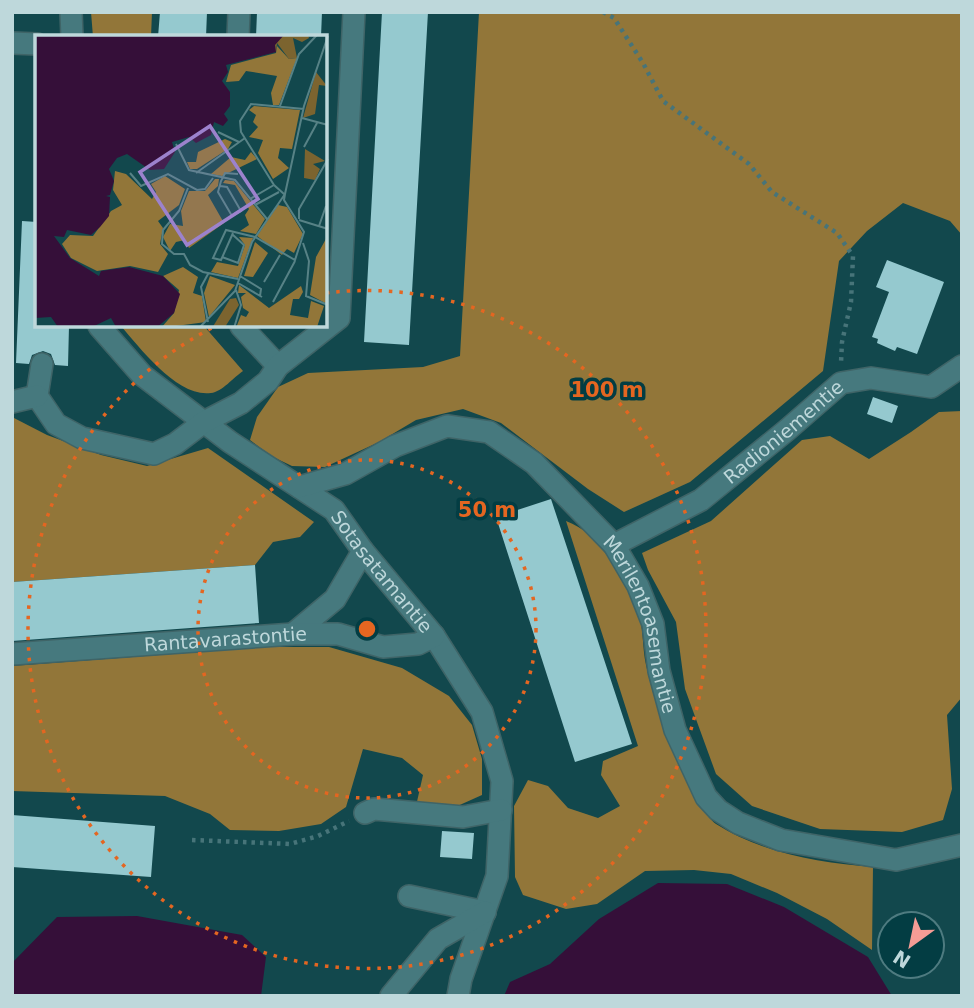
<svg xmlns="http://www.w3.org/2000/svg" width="974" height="1008" font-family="'DejaVu Sans',sans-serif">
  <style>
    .forest { fill: #927639 }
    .water { fill: #350f39 }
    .building { fill: #95c9cf }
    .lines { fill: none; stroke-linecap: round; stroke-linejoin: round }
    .minor-casing { stroke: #3f6467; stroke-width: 24 }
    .path { stroke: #477479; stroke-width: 4.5; stroke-dasharray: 3.5 5; stroke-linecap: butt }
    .minor { stroke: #46797e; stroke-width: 21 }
    .ring { fill: none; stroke: #e46621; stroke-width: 3.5; stroke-dasharray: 3.5 7 }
    .labels { text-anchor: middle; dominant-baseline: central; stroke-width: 7; stroke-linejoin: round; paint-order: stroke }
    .street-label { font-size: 19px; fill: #bed8db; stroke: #033d43 }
    .inset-road { fill: none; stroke: #578286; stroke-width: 2 }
    .view { fill: #9c82cd; fill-opacity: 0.15; stroke: #9c82cd; stroke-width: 3.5 }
    .inset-edge { fill: none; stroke: #bed8db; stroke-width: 3.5 }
    .centre { fill: #e46621; stroke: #033d43; stroke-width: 3.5 }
    .ring-label { font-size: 21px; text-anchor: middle; font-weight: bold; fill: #e46621; stroke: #033d43; stroke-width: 7; stroke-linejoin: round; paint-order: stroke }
  </style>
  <rect width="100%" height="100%" fill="#12484d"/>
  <path class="forest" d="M 91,12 L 152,12 L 151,37 L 93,37 Z
    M 479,12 L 962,12 L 962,235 L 950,221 L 903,203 L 867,231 L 839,261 L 823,371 L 690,482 L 624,512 L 588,489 L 501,423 L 463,409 L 416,420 L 379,442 L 325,467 L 292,466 L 271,456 L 250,440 L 257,417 L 278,387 L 308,373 L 423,367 L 460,356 Z
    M 121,326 L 204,326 L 243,371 C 234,377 222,392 211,393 C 178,398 140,348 121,326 Z
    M 962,411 L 962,697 L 947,715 L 952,789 L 943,820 L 902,832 L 820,829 L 752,806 L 716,774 L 685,689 L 676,622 L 648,570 L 642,553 L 711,521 L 802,440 L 830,436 L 869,459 L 911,432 L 939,412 Z
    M 14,418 L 47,435 L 101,455 L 147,466 L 208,448 L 314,522 L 300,537 L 273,542 L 255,565 L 12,582 Z
    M 566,521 C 600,534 625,573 637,608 C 644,626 642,647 646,665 C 655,705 669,744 687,780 C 692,792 706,817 716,824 C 762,853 820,863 873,867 L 872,950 L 827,919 L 777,893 L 731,874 L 694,870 L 645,871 L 597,904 L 566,909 L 523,895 L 515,877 L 514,806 L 528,780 L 548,786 L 568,808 L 598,818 L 620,806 L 601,775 L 603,761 L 638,746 Z
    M 266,647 L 329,647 L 402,668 L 449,696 L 472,725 L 482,759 L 482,795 L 453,808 L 416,806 L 423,775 L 402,758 L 363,749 L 346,807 L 321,824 L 279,831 L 230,830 L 210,814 L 165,796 L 12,791 L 12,666 Z"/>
  <path class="water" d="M 658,883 L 727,884 L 784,907 L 868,957 L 892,996 L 504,996 L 510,982 L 550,964 L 599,919 Z
    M 137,916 L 242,935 L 266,957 L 261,996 L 12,996 L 12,963 L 57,917 Z"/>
  <path class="building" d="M 160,12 L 207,12 L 206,37 L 158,37 Z
    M 257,12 L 322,12 L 321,37 L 256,37 Z
    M 382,12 L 428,12 L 409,345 L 364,342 Z
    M 22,221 L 37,222 L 37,326 L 69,326 L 68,366 L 55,365 L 51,354 L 43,351 L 32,355 L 29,364 L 16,363 Z
    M 887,260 L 944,282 L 917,354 L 897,347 L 895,351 L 877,343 L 878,339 L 872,337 L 889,292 L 876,287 Z
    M 873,397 L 898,406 L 892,423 L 867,414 Z
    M 551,499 L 632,744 L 575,762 L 496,517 Z
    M 255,565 L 259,623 L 12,641 L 12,582 Z
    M 12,815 L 155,826 L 151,877 L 12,867 Z
    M 442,831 L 474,833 L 472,859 L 440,857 Z"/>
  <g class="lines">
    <defs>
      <g id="minor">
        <path d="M 71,12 L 72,37"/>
        <path d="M 238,37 L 239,12"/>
        <path d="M 12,43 L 37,44"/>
        <path id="s1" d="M 99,326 L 142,375 L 230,442 L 334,510 L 363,551 L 434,636 L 482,712 L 502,781 L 497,876 L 461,979 L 458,996"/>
        <path d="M 241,326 L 278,366"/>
        <path d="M 42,364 L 37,396 L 56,424 L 82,438 L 154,454 L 175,444 L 204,422 L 241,403 L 268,381 L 278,366 L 339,318 L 354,12"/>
        <path d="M 12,402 L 37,396"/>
        <path id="s2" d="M 299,487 L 345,474 L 395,446 L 447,426 L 489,432 L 534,463 L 614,545 L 638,586 L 653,624 L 659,671 L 675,730 L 706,797 L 718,810 L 738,823 L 781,840 L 896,860 L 962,845"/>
        <path id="s3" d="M 614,545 L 701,500 L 787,430 L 841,383 L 871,378 L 931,387 L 962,366"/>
        <path d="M 293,634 L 335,599 L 363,551"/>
        <path id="s4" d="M 12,654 L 293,634 L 338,634 L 383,647 L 418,644 L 434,636"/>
        <path d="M 365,813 L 374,809 L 463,817 L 501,810"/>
        <path d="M 409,896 L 485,912"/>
        <path d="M 391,996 L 438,939 L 485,912"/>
      </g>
    </defs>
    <use href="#minor" class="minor-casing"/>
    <path class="path" d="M 603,12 L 614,18 L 643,63 L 663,101 L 749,164 L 772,192 L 837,233 L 853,256 L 851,302 L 842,342 L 841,363
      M 192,840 L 290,844 L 318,836 L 349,821"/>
    <use href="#minor" class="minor"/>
  </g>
  <g class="ring">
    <circle cx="367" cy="629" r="169"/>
    <path d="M326 293A339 339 0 1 1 216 326"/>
  </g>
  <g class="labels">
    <g class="street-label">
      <text stroke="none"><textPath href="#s3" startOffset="205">Radioniementie</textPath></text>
      <text stroke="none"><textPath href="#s1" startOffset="378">Sotasatamantie</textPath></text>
      <text stroke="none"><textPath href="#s2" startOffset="457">Merilentoasemantie</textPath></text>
      <text stroke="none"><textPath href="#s4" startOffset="214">Rantavarastontie</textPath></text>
    </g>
  </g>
  <g transform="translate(35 35)">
    <rect width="292" height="292" fill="#12484d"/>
    <path d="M 243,0 L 273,0 L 274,3 L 267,7 L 258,3 L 262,23 L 254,24 L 242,8 L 241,17 L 225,18 ZM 281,37 L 292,51 L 284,50 L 280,79 L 268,83 ZM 270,114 L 290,126 L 278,129 L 285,134 L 280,145 L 269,143 ZM 195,264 L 201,263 L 204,270 L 190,292 L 177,293 Z" fill="#7c642f"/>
    <path d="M 242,11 L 254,24 L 262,23 L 244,70 L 238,70 L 236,58 L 242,41 L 211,36 L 204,46 L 191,47 L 196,30 L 241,18 ZM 219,71 L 265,75 L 257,114 L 245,113 L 243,123 L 254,133 L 238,144 L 223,118 L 228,105 L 214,102 L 223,92 L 218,87 L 221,80 L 214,75 ZM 190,104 L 197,107 L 193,114 L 162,134 L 155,134 L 152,127 L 161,127 L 163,117 ZM 216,117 L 222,124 L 187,141 L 176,139 L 196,122 L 210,125 ZM 80,136 L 91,139 L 117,164 L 121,157 L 116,149 L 130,141 L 150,154 L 144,170 L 123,186 L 128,193 L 125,209 L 133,219 L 123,237 L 95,231 L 62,236 L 36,223 L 27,209 L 35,200 L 58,201 L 76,176 L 87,170 L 78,155 ZM 180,144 L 184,144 L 183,151 L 173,160 L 189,188 L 154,213 L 150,205 L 141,207 L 135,216 L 128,202 L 135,189 L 148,191 L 146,176 L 154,156 L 170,156 ZM 190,145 L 199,146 L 230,184 L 221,199 L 205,196 L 214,190 L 210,180 L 214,174 L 200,150 L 188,148 ZM 243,170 L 252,172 L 268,199 L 259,218 L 252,214 L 247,220 L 222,201 ZM 204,202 L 218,203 L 203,243 L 176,237 L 182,227 L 203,231 L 210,210 ZM 292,202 L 292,269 L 275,260 L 281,222 ZM 220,207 L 233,218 L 218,242 L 209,241 ZM 148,232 L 163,242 L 158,258 L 167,261 L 171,287 L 126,293 L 139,278 L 144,255 L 128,241 ZM 175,241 L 200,250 L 174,282 L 169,258 ZM 204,250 L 234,273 L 266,251 L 268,257 L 264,264 L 258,264 L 255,280 L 273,283 L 276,266 L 289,271 L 282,292 L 201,293 L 206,280 L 211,282 L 214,277 L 208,273 L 206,262 L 211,258 L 203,258 Z" fill="#927639"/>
    <path d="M 0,0 L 249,0 L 240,10 L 241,17 L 191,30 L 193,37 L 187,46 L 195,57 L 195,71 L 189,79 L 193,85 L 188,91 L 179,87 L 176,100 L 161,108 L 154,102 L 137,107 L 140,117 L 129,134 L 115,135 L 92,119 L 82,123 L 74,134 L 79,146 L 75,160 L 71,161 L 75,162 L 74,181 L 65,192 L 56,200 L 32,195 L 29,202 L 19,201 L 35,223 L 64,241 L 66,236 L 94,232 L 128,241 L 145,259 L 139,278 L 121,293 L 81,292 L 76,283 L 57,292 L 23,292 L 16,282 L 0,283 Z" fill="#350f39"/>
    <path class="inset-road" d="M 245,71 L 264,19 L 282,0M 267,83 L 293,90M 183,97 L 204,107M 141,109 L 154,135 L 200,145 L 232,184M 269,112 L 282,88M 95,138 L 106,151 L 133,139 L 162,155 L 170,154 L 178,143M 161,138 L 210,103M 185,151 L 192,152 L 206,176 L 197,181 L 183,157 L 186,146 L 190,138 L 203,139M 153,153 L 144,176 L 128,195 L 127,209 L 139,219 L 149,219 L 155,230 L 168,237 L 203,244M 249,159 L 239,150 L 206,97 L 205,86 L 216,69 L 269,74M 250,159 L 269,71 L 293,1M 215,164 L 239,150M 220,170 L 244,157M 264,184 L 264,174 L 293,124M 264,185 L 293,194M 284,191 L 291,171M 198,198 L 186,225 L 178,223 L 191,195 L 220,202 L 260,225 L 269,197 L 249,165 L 250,159M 268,208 L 274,226 L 271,261 L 293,270M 187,222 L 203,228 L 209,210 L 198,200M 205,241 L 226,254 L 225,261M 229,247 L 245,220M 203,248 L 227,262M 238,267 L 260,226M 173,287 L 166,252 L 173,239M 164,293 L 200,256 L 217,207 L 250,159M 199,293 L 206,270 L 201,255"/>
    <path class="view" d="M 175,91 L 223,164 L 152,210 L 105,137 Z"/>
    <rect width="292" height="292" class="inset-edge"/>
  </g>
  <circle cx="367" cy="629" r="10" class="centre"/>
  <g class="ring-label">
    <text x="607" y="397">100 m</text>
    <text x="487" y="517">50 m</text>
  </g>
  <rect width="974" height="1008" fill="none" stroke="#bed8db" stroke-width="28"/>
  <g transform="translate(911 945) rotate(213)"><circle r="33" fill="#033d43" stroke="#4e7b80" stroke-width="2"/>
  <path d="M0-5L12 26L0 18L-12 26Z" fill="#f59c95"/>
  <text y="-10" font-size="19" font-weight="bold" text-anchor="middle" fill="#bed8db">N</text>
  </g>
</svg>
